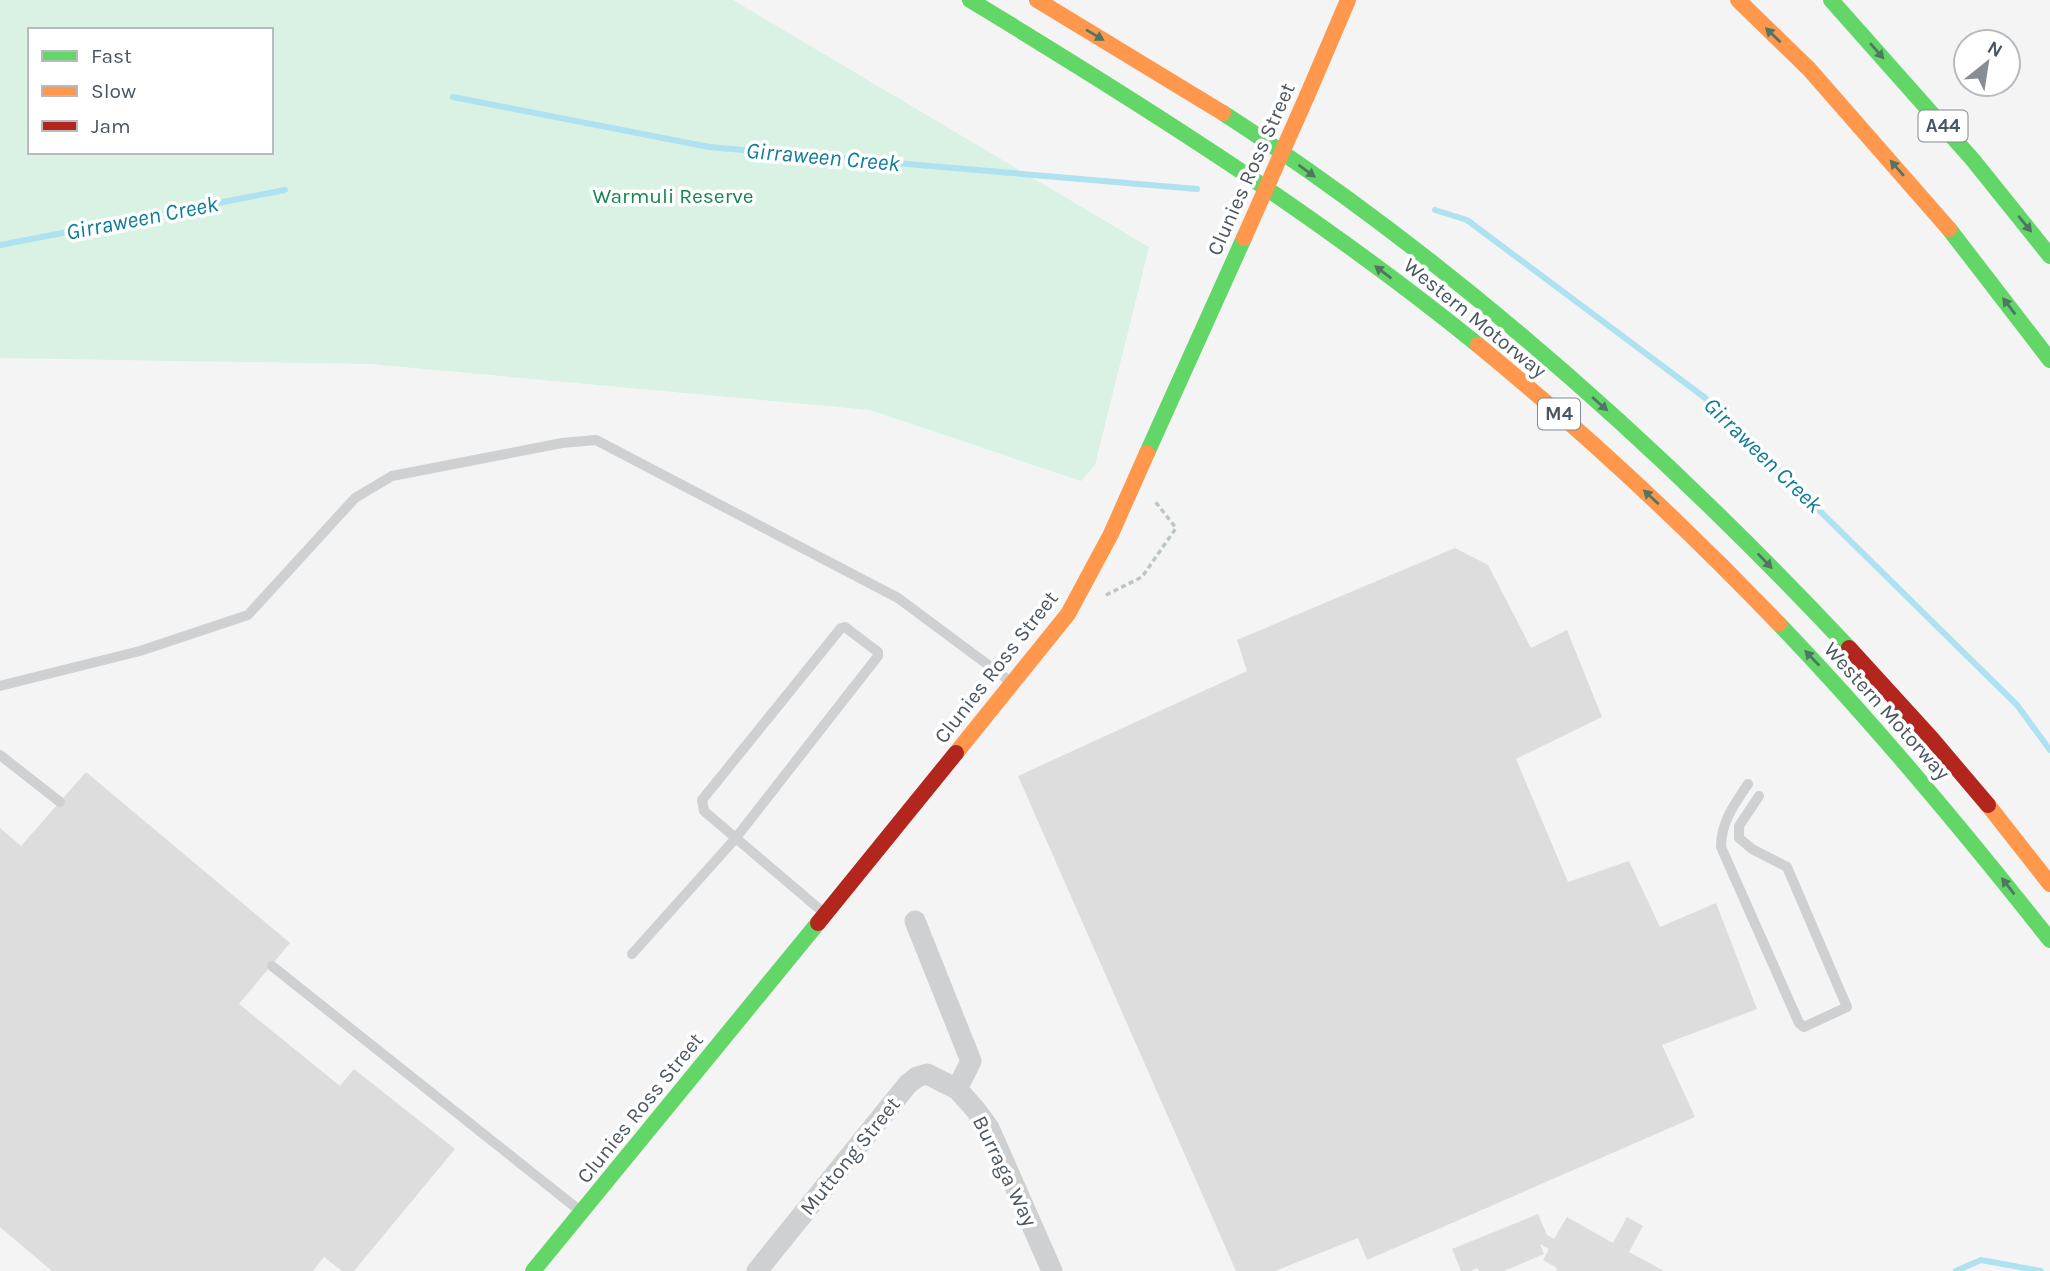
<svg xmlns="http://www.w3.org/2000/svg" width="2050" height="1271" font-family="Karla,sans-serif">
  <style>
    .green { fill: #d9f2e3; fill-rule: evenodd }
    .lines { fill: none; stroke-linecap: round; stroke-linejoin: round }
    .stream { stroke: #aee2f0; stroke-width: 6 }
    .building { fill: #ddddde }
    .path { stroke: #bcc7c4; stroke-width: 3.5; stroke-dasharray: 5 3.5; stroke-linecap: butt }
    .lane { stroke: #ced0d2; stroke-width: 10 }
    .street { stroke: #ced0d2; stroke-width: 21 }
    .fast { stroke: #63d668; stroke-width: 16 }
    .slow { stroke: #ff974d; stroke-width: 16 }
    .jam { stroke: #b3261e; stroke-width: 16 }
    .slow-bridge { stroke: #ff974d; stroke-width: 16 }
    .oneway { fill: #507663 }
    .labels { text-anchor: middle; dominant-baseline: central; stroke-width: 7; stroke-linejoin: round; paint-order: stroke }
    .shield { fill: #fff; stroke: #808990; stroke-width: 2 }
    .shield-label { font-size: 19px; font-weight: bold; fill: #4a5661 }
    .street-label { font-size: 21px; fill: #4a5661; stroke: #fff }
    .park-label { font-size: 21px; fill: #17864f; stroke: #fff }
    .water-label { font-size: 23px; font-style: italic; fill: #0c7c9b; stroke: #fff }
  </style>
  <rect width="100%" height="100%" fill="#f4f4f4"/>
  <path class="green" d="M 0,0 L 733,0 L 1149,247 L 1095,465 L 1081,481 L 870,410 L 371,364 L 0,358 ZM 30,30 L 271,30 L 271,152 L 30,152 Z"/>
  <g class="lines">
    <path class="stream" d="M 453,97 L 709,147 L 1197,189
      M 1435,210 L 1467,220 L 1704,397 L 2017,705 L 2050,750
      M 0,245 L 285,190
      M 1956,1271 L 1981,1260 L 2041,1271"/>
  </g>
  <path class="building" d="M 1455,548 L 1488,565 L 1531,648 L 1567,630 L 1602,717 L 1516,759 L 1568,882 L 1629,861 L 1660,927 L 1716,903 L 1757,1009 L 1662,1045 L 1695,1117 L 1367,1260 L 1358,1238 L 1275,1271 L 1236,1271 L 1018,776 L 1247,671 L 1237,640 Z
    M 86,772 L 290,943 L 239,1004 L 340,1086 L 354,1069 L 455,1149 L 354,1271 L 342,1271 L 324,1257 L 313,1271 L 52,1271 L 0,1227 L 0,828 L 21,846 Z
    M 1538,1214 L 1547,1235 L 1554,1239 L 1567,1217 L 1613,1243 L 1627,1217 L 1643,1226 L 1629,1252 L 1664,1271 L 1556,1271 L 1557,1268 L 1543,1260 L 1549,1249 L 1540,1244 L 1544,1254 L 1504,1271 L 1479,1271 L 1477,1268 L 1471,1271 L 1461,1271 L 1452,1249 Z"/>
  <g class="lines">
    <path class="path" d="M 1106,595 L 1142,577 L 1176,528 L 1154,500"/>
    <path class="lane" d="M 0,686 L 140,651 L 248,615 L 355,498 L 392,476 L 562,443 L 596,440 L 898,598 L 1011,682
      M 0,755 L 60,802
      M 1748,784 C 1735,803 1721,822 1721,847 L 1799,1023 L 1804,1027 L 1847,1007 L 1787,867 L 1752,849 L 1739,838 L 1739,826 L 1759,796
      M 632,954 L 735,839 L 878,656 L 878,652 L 845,627 L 841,628 L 702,800 L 704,811 L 824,913
      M 272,966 L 579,1210"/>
    <path class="street" d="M 915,921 L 971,1061 L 957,1089 L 975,1109 L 989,1128 L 1052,1271
      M 757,1271 L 908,1084 L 917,1077 L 927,1074 L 957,1089"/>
    <path class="fast" d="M 970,0 C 1145,106 1319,216 1478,345
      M 1831,0 L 1973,160 L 2050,256
      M 1223,113 C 1452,261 1663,450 1849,648
      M 1949,229 L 2050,360
      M 1147,453 L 1244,238
      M 1779,624 C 1875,724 1964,831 2050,940
      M 533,1271 L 818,923"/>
    <path class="slow" d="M 1037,0 L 1223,113
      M 1738,0 L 1809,69 L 1949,229
      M 1307,96 L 1348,0
      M 1478,345 C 1584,432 1684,525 1779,624
      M 956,753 L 1068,614 L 1111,534 L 1147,453
      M 1988,805 L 2050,884"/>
    <path class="jam" d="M 1849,648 L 1932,739 L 1988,805
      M 818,923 L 956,753"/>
    <path class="slow-bridge" d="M 1244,238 L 1307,96"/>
  </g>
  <defs><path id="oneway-solid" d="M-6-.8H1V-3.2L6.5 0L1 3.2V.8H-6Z" transform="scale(1.75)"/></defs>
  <g class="oneway">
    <use href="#oneway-solid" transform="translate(1095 35) rotate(31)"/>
    <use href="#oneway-solid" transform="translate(1773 35) rotate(-136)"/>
    <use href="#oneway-solid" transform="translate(1877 51) rotate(49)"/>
    <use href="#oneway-solid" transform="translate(1897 168) rotate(-131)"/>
    <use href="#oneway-solid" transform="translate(1307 171) rotate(36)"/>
    <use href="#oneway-solid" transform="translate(2025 224) rotate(51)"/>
    <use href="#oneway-solid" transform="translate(1383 272) rotate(-143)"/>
    <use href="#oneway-solid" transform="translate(2009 306) rotate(-127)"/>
    <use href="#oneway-solid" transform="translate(1600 404) rotate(42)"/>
    <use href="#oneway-solid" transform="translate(1651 497) rotate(-137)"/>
    <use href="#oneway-solid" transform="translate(1765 561) rotate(46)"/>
    <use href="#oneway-solid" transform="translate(1812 658) rotate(-134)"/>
    <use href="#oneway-solid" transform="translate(2008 886) rotate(-128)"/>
  </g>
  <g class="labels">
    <g class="shield">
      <rect x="1918.5" y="110.5" width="49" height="31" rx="5"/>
      <rect x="1538" y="398.5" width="42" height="31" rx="5"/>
    </g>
    <g class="shield-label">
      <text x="1943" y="126">A44</text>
      <text x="1559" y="414">M4</text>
    </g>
    <g class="street-label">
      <text transform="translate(1251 169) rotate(-66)">Clunies Ross Street</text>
      <text transform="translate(1475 318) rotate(39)">Western Motorway</text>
      <text transform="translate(996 667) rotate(-52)">Clunies Ross Street</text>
      <text transform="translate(1887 711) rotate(48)">Western Motorway</text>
      <text transform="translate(640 1108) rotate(-51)">Clunies Ross Street</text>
      <text transform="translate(850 1156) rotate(-51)">Muttong Street</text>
      <text transform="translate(1005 1171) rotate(64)">Burraga Way</text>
    </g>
    <g class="park-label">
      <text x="673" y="196">Warmuli Reserve</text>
    </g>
    <g class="water-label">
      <text transform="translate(823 157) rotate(5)">Girraween Creek</text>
      <text transform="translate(142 218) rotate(-11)">Girraween Creek</text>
      <text transform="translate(1763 455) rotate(44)">Girraween Creek</text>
    </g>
  </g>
  <rect x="28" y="28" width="245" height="126" fill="#ffffff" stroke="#b7bbc0" stroke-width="2"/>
  <rect x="42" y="51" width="35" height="10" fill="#63d668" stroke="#b7bbc0" stroke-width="2"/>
  <text x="91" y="63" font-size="21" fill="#4a5661">Fast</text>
  <rect x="42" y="86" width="35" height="10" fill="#ff974d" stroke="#b7bbc0" stroke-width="2"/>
  <text x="91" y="98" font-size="21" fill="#4a5661">Slow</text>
  <rect x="42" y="121" width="35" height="10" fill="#b3261e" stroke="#b7bbc0" stroke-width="2"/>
  <text x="91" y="133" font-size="21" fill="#4a5661">Jam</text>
  <g transform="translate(1987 63) rotate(30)"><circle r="33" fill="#ffffff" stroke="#b7bbc0" stroke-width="2"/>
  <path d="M0-5L12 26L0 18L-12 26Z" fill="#868d94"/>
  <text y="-10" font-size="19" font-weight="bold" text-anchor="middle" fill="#4a5661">N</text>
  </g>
</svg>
